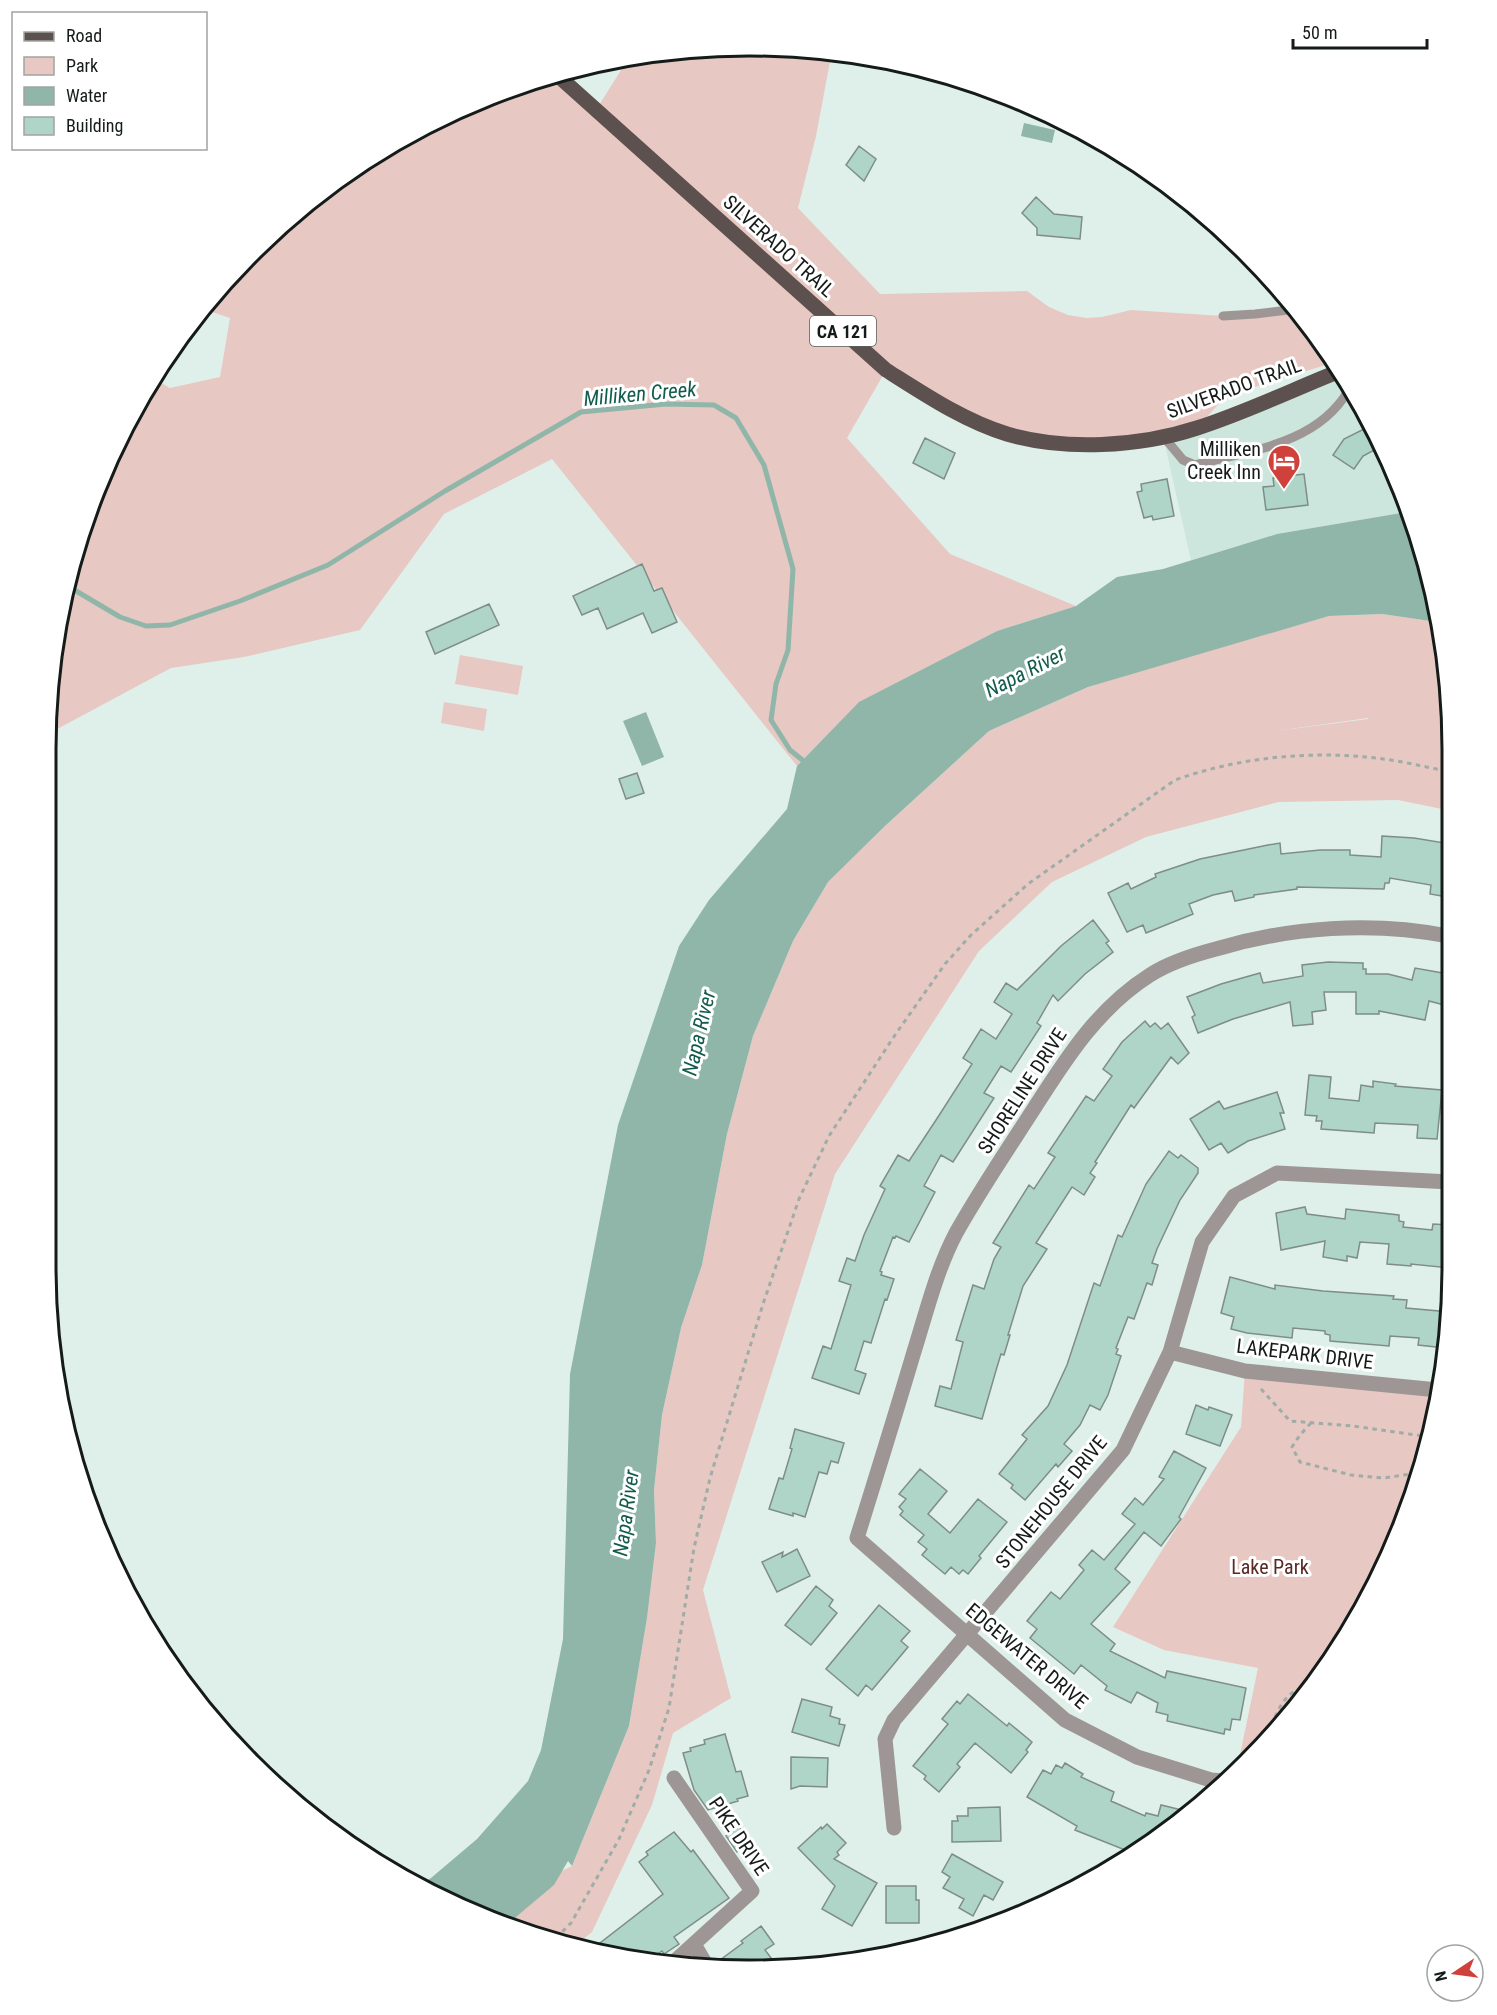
<svg xmlns="http://www.w3.org/2000/svg" width="1497" height="2015" font-family="'Roboto Condensed',sans-serif">
  <style>
    .built { fill: #cce5dd }
    .green { fill: #e7c8c3; fill-rule: evenodd }
    .water { fill: #90b6aa }
    .lines { fill: none; stroke-linecap: round; stroke-linejoin: round }
    .stream { stroke: #90b6aa; stroke-width: 5 }
    .building { fill: #aed5c8; stroke: #7e8d88; stroke-width: 1.5 }
    .path { stroke: #9faca8; stroke-width: 3; stroke-dasharray: 4.5 4.5; stroke-linecap: butt }
    .service { stroke: #9d9695; stroke-width: 9 }
    .minor { stroke: #9d9695; stroke-width: 15 }
    .primary { stroke: #5d514f; stroke-width: 15 }
    .labels { text-anchor: middle; dominant-baseline: central; stroke-width: 6; stroke-linejoin: round; paint-order: stroke }
    .shield { fill: #fff; stroke: #5b5f5e; stroke-width: 1.5 }
    .shield-label { font-size: 18px; font-weight: bold; fill: #151b19 }
    .street-label { font-size: 20px; fill: #151b19; stroke: #fff }
    .poi-label { font-size: 20px; fill: #151b19; stroke: #fff; text-anchor: end }
    .park-label { font-size: 20px; fill: #5a2924; stroke: #fff }
    .water-label { font-size: 21px; font-style: italic; fill: #125c4b; stroke: #fff }
    .rim { fill: none; stroke: #151b19; stroke-width: 3 }
  </style>
  <rect width="100%" height="100%" fill="#dff0eb"/>
  <path class="built" d="M 1337,372 L 1399,480 L 1407,512 L 1277,534 L 1191,560 L 1163,436 Z"/>
  <path class="green" d="M 703,46 L 832,51 L 816,136 L 798,208 L 880,294 L 1027,291 L 1049,307 L 1068,315 L 1086,318 L 1102,317 L 1131,310 L 1223,316 L 1295,308 L 1307,321 L 1332,363 L 1226,396 L 1196,429 L 1136,443 L 1006,434 L 886,370 L 847,438 L 950,554 L 1076,606 L 997,631 L 860,702 L 797,766 L 552,459 L 444,514 L 360,630 L 244,657 L 171,668 L 46,735 L 46,703 L 69,567 L 99,479 L 152,378 L 170,388 L 220,377 L 230,318 L 203,309 L 251,251 L 299,209 L 311,210 L 307,202 L 321,190 L 438,117 L 449,120 L 456,110 L 550,75 L 596,110 L 628,59 Z
    M 1382,614 L 1437,622 L 1446,656 L 1447,810 L 1398,800 L 1279,802 L 1146,837 L 1052,882 L 979,951 L 835,1174 L 703,1590 L 731,1698 L 673,1733 L 652,1805 L 592,1932 L 576,1945 L 506,1921 L 523,1889 L 572,1866 L 629,1726 L 647,1618 L 656,1543 L 654,1490 L 662,1415 L 681,1328 L 702,1265 L 727,1134 L 753,1036 L 793,941 L 828,882 L 885,826 L 989,731 L 1088,687 L 1152,667 L 1329,616 ZM 1368,718 L 1368,719 L 1268,732 Z
    M 460,655 L 523,666 L 518,695 L 455,684 Z
    M 444,702 L 487,709 L 484,731 L 441,723 Z
    M 1245,1371 L 1438,1388 L 1428,1449 L 1358,1618 L 1277,1731 L 1237,1769 L 1258,1668 L 1164,1650 L 1113,1627 L 1241,1427 Z"/>
  <path class="water" d="M 1024,123 L 1055,130 L 1052,143 L 1021,136 Z
    M 1407,512 L 1437,622 L 1382,614 L 1329,616 L 1088,687 L 989,731 L 885,826 L 828,882 L 793,941 L 753,1036 L 727,1134 L 702,1265 L 681,1328 L 662,1415 L 654,1490 L 656,1543 L 647,1618 L 629,1726 L 572,1866 L 568,1861 L 554,1885 L 510,1922 L 437,1897 L 419,1885 L 431,1878 L 477,1839 L 528,1781 L 541,1750 L 563,1639 L 570,1374 L 618,1125 L 679,946 L 709,900 L 787,809 L 797,766 L 859,702 L 997,631 L 1076,606 L 1117,577 L 1163,569 L 1277,534 Z
    M 646,712 L 664,757 L 642,766 L 623,721 Z"/>
  <g class="lines">
    <path class="stream" d="M 66,585 L 120,617 L 146,626 L 170,625 L 240,601 L 328,565 L 445,491 L 581,412 L 666,404 L 714,405 L 736,418 L 764,465 L 793,569 L 788,650 L 776,684 L 771,720 L 790,750 L 806,763"/>
  </g>
  <path class="building" d="M 859,146 L 876,159 L 864,181 L 846,165 Z
    M 1036,197 L 1054,214 L 1082,217 L 1080,239 L 1037,235 L 1037,228 L 1022,213 Z
    M 1368,427 L 1380,447 L 1363,456 L 1354,469 L 1333,455 L 1344,439 Z
    M 925,438 L 955,453 L 944,479 L 913,463 Z
    M 1304,474 L 1308,505 L 1266,510 L 1263,487 L 1274,486 L 1273,478 Z
    M 1167,479 L 1174,516 L 1153,520 L 1152,516 L 1144,518 L 1137,492 L 1142,491 L 1141,484 Z
    M 642,564 L 654,591 L 662,588 L 677,622 L 652,633 L 643,613 L 607,629 L 598,608 L 582,615 L 573,596 Z
    M 489,604 L 499,625 L 435,654 L 426,632 Z
    M 637,773 L 644,793 L 626,799 L 619,779 Z
    M 1382,836 L 1414,838 L 1445,843 L 1444,849 L 1447,850 L 1448,897 L 1430,894 L 1431,885 L 1390,878 L 1389,883 L 1385,883 L 1384,889 L 1297,887 L 1297,889 L 1254,895 L 1254,897 L 1235,901 L 1232,891 L 1213,895 L 1189,904 L 1193,914 L 1146,933 L 1143,925 L 1127,932 L 1108,893 L 1128,883 L 1131,889 L 1156,877 L 1155,874 L 1200,859 L 1268,845 L 1280,843 L 1281,854 L 1320,850 L 1350,850 L 1350,855 L 1381,857 Z
    M 1093,920 L 1109,941 L 1106,943 L 1113,952 L 1085,974 L 1058,1001 L 1053,995 L 1037,1023 L 1041,1026 L 1011,1072 L 1001,1066 L 984,1093 L 994,1098 L 953,1162 L 941,1155 L 924,1186 L 935,1192 L 909,1242 L 896,1236 L 895,1238 L 893,1237 L 880,1271 L 882,1272 L 881,1275 L 894,1279 L 887,1300 L 885,1299 L 871,1343 L 864,1341 L 855,1370 L 866,1374 L 859,1394 L 812,1378 L 823,1346 L 831,1349 L 851,1285 L 839,1281 L 847,1258 L 855,1261 L 864,1235 L 885,1189 L 880,1186 L 898,1155 L 909,1161 L 938,1117 L 972,1064 L 963,1058 L 981,1029 L 996,1039 L 1012,1014 L 994,1002 L 1006,983 L 1017,990 L 1061,946 Z
    M 1328,962 L 1363,963 L 1363,969 L 1366,969 L 1366,974 L 1388,974 L 1412,980 L 1415,968 L 1448,974 L 1448,1006 L 1429,1001 L 1425,1020 L 1379,1011 L 1379,1014 L 1356,1014 L 1356,992 L 1324,992 L 1326,1010 L 1312,1012 L 1313,1024 L 1293,1026 L 1290,1002 L 1233,1019 L 1198,1033 L 1192,1017 L 1195,1015 L 1187,997 L 1221,984 L 1260,973 L 1263,983 L 1303,976 L 1302,965 Z
    M 1145,1021 L 1150,1027 L 1155,1023 L 1161,1029 L 1168,1023 L 1189,1053 L 1178,1064 L 1171,1057 L 1134,1108 L 1131,1105 L 1095,1162 L 1097,1163 L 1090,1173 L 1095,1177 L 1084,1195 L 1072,1187 L 1036,1243 L 1047,1249 L 1023,1286 L 1008,1335 L 1010,1335 L 1004,1355 L 1001,1354 L 997,1367 L 982,1419 L 935,1406 L 940,1386 L 951,1389 L 963,1342 L 956,1340 L 973,1285 L 984,1289 L 994,1259 L 1001,1247 L 993,1243 L 1029,1185 L 1034,1189 L 1055,1157 L 1048,1153 L 1086,1096 L 1094,1101 L 1112,1076 L 1103,1069 L 1122,1042 Z
    M 1309,1075 L 1331,1077 L 1329,1098 L 1359,1101 L 1361,1085 L 1373,1087 L 1373,1081 L 1396,1084 L 1395,1086 L 1442,1090 L 1437,1139 L 1417,1138 L 1418,1125 L 1375,1123 L 1374,1133 L 1321,1129 L 1322,1121 L 1316,1121 L 1317,1116 L 1305,1115 Z
    M 1277,1092 L 1284,1113 L 1280,1113 L 1285,1129 L 1248,1141 L 1228,1153 L 1221,1143 L 1209,1150 L 1190,1119 L 1219,1101 L 1224,1109 Z
    M 1169,1151 L 1178,1158 L 1181,1155 L 1198,1168 L 1198,1173 L 1180,1200 L 1157,1249 L 1152,1263 L 1158,1265 L 1152,1285 L 1147,1283 L 1134,1319 L 1128,1317 L 1116,1348 L 1118,1349 L 1116,1354 L 1121,1356 L 1108,1395 L 1100,1410 L 1090,1405 L 1080,1425 L 1064,1444 L 1072,1451 L 1058,1467 L 1056,1464 L 1025,1500 L 1011,1488 L 1013,1485 L 999,1474 L 1027,1439 L 1022,1435 L 1048,1406 L 1067,1365 L 1094,1283 L 1100,1286 L 1118,1235 L 1122,1237 L 1146,1184 Z
    M 1305,1207 L 1307,1214 L 1345,1219 L 1346,1209 L 1399,1215 L 1399,1221 L 1404,1222 L 1403,1227 L 1432,1230 L 1433,1224 L 1450,1225 L 1450,1268 L 1411,1264 L 1411,1266 L 1387,1264 L 1389,1244 L 1360,1242 L 1357,1258 L 1347,1256 L 1347,1261 L 1323,1257 L 1325,1241 L 1281,1250 L 1276,1213 Z
    M 1230,1277 L 1275,1289 L 1275,1285 L 1323,1291 L 1394,1296 L 1393,1299 L 1407,1300 L 1406,1308 L 1450,1312 L 1445,1348 L 1418,1345 L 1419,1338 L 1390,1336 L 1389,1346 L 1330,1341 L 1330,1335 L 1325,1334 L 1325,1331 L 1293,1328 L 1292,1338 L 1247,1333 L 1231,1329 L 1234,1317 L 1221,1313 Z
    M 1196,1405 L 1208,1410 L 1209,1407 L 1232,1415 L 1220,1446 L 1186,1434 Z
    M 795,1429 L 844,1443 L 838,1463 L 831,1461 L 827,1474 L 819,1472 L 805,1517 L 793,1513 L 793,1516 L 769,1509 L 779,1478 L 783,1479 L 792,1449 L 790,1448 Z
    M 1174,1451 L 1206,1468 L 1179,1517 L 1181,1519 L 1161,1546 L 1144,1532 L 1115,1569 L 1130,1582 L 1091,1624 L 1115,1644 L 1110,1651 L 1165,1678 L 1167,1671 L 1246,1688 L 1240,1720 L 1232,1719 L 1230,1730 L 1225,1729 L 1224,1734 L 1167,1721 L 1168,1715 L 1156,1712 L 1158,1703 L 1137,1692 L 1131,1703 L 1105,1690 L 1107,1686 L 1081,1665 L 1074,1674 L 1030,1638 L 1037,1629 L 1027,1621 L 1051,1592 L 1060,1599 L 1084,1570 L 1079,1565 L 1092,1550 L 1104,1560 L 1135,1524 L 1122,1514 L 1135,1498 L 1143,1505 L 1164,1479 L 1159,1477 Z
    M 920,1469 L 947,1491 L 928,1514 L 950,1533 L 978,1499 L 1007,1522 L 979,1556 L 981,1558 L 968,1574 L 963,1570 L 959,1574 L 951,1567 L 945,1574 L 922,1555 L 927,1549 L 918,1542 L 924,1535 L 900,1515 L 903,1511 L 899,1507 L 906,1499 L 899,1494 Z
    M 797,1549 L 810,1576 L 777,1592 L 762,1562 L 783,1552 L 782,1557 Z
    M 816,1586 L 833,1600 L 829,1606 L 837,1613 L 811,1645 L 785,1625 Z
    M 879,1605 L 910,1631 L 901,1641 L 908,1647 L 872,1690 L 866,1685 L 858,1696 L 826,1669 Z
    M 968,1694 L 1007,1726 L 1009,1723 L 1032,1742 L 1026,1750 L 1028,1752 L 1011,1773 L 975,1743 L 957,1764 L 960,1767 L 939,1792 L 924,1779 L 926,1776 L 913,1766 L 948,1724 L 942,1719 L 957,1701 L 960,1704 Z
    M 802,1699 L 832,1707 L 830,1716 L 840,1719 L 839,1724 L 845,1725 L 839,1746 L 792,1732 Z
    M 725,1734 L 736,1772 L 741,1771 L 748,1796 L 737,1799 L 738,1801 L 708,1810 L 694,1790 L 683,1753 L 691,1751 L 690,1748 L 705,1744 L 704,1740 Z
    M 791,1757 L 828,1758 L 827,1787 L 800,1786 L 791,1789 Z
    M 1065,1763 L 1083,1774 L 1081,1777 L 1114,1792 L 1111,1801 L 1145,1816 L 1146,1813 L 1158,1816 L 1161,1805 L 1182,1810 L 1179,1823 L 1130,1852 L 1075,1830 L 1077,1826 L 1027,1797 L 1043,1770 L 1051,1774 L 1056,1765 L 1062,1768 Z
    M 1000,1807 L 1001,1841 L 952,1842 L 952,1821 L 958,1821 L 957,1816 L 968,1816 L 968,1808 Z
    M 827,1824 L 846,1843 L 837,1852 L 839,1855 L 834,1859 L 877,1883 L 852,1926 L 822,1909 L 835,1886 L 798,1848 L 821,1827 L 822,1829 Z
    M 739,1827 L 750,1842 L 737,1852 L 726,1836 Z
    M 674,1832 L 691,1852 L 693,1850 L 729,1898 L 674,1937 L 679,1944 L 664,1954 L 662,1951 L 650,1959 L 612,1957 L 591,1950 L 663,1894 L 639,1862 L 648,1855 L 646,1852 Z
    M 952,1854 L 1003,1882 L 993,1900 L 984,1895 L 973,1916 L 959,1908 L 964,1899 L 943,1888 L 950,1877 L 942,1872 Z
    M 886,1886 L 916,1886 L 916,1900 L 919,1900 L 919,1923 L 886,1923 Z
    M 761,1926 L 774,1944 L 765,1950 L 778,1967 L 756,1966 L 751,1960 L 744,1965 L 716,1963 L 743,1943 L 741,1941 Z"/>
  <g class="lines">
    <path class="path" d="M 1261,1389 L 1290,1421 L 1353,1426 L 1430,1437
      M 1311,1423 L 1300,1435 L 1292,1447 L 1300,1462 L 1351,1475 L 1383,1478 L 1418,1473
      M 1265,1742 C 1273,1723 1282,1687 1308,1688
      M 556,1938 L 571,1923 L 619,1839 L 649,1770 L 669,1708 L 694,1548 L 710,1478 L 763,1304 L 799,1199 L 829,1136 L 895,1035 L 945,964 L 971,935 L 1028,884 L 1175,780 C 1245,755 1324,749 1397,761 C 1414,764 1430,768 1447,771"/>
    <path class="service" d="M 1223,316 L 1255,314 L 1296,309
      M 1163,436 L 1183,460 L 1195,465 C 1249,451 1317,444 1348,391"/>
    <path class="minor" d="M 1170,1352 L 1245,1371 L 1438,1390
      M 674,1778 L 752,1891 L 675,1961
      M 1224,1781 L 1211,1780 L 1137,1757 L 1065,1720 L 857,1538 C 876,1477 895,1416 913,1355 C 926,1314 936,1271 956,1233 C 980,1190 1008,1149 1035,1107 C 1067,1057 1098,1008 1150,975 C 1170,962 1193,955 1216,949 C 1290,927 1372,921 1448,936
      M 894,1828 L 885,1739 L 894,1720 L 1123,1450 L 1170,1352 L 1202,1242 L 1234,1196 L 1277,1173 L 1450,1182
      M 694,1944 L 705,1963"/>
    <path class="primary" d="M 555,73 L 886,370 C 924,394 964,421 1007,434 C 1065,451 1139,447 1197,428 C 1244,413 1290,391 1337,372"/>
  </g>
  <defs>
    <symbol id="hotel-pin" viewBox="-11 -11 22 30"><path d="M0 17L-7.5 6A9.5 9.5 0 1 1 7.5 6Z" fill="#cf413a" stroke="#fff"/><path d="M-6-4.5h1.5V1H6V5H4.5V3h-9V5H-6ZM-4 0a1.8 1.8 0 1 1 3.6 0ZM.5 0V-2.5h3Q6-2.5 6 0Z" fill="#fff"/></symbol>
  </defs>
  <g fill-rule="evenodd">
    <use href="#hotel-pin" x="1265" y="442" width="38" height="52"/>
  </g>
  <g class="labels">
    <rect class="shield" x="810" y="316" width="66" height="30" rx="4.5"/>
    <g class="shield-label">
      <text x="843" y="331">CA 121</text>
    </g>
    <g class="street-label">
      <text transform="translate(779 246) rotate(42)">SILVERADO TRAIL</text>
      <text transform="translate(1234 388) rotate(-20)">SILVERADO TRAIL</text>
      <text transform="translate(1022 1091) rotate(-57)">SHORELINE DRIVE</text>
      <text transform="translate(1305 1354) rotate(7)">LAKEPARK DRIVE</text>
      <text transform="translate(1051 1502) rotate(-51)">STONEHOUSE DRIVE</text>
      <text transform="translate(1027 1656) rotate(40)">EDGEWATER DRIVE</text>
      <text transform="translate(739 1836) rotate(56)">PIKE DRIVE</text>
    </g>
    <g class="poi-label">
      <text x="1261" y="449">Milliken<tspan x="1261" dy="23">Creek Inn</tspan></text>
    </g>
    <g class="park-label">
      <text x="1270" y="1567">Lake Park</text>
    </g>
    <g class="water-label">
      <text transform="translate(640 394) rotate(-5)">Milliken Creek</text>
      <text transform="translate(1025 672) rotate(-27)">Napa River</text>
      <text transform="translate(699 1033) rotate(-77)">Napa River</text>
      <text transform="translate(626 1513) rotate(-82)">Napa River</text>
    </g>
  </g>
  <path d="M0 0H1497V2015H0ZM749 56H749A693 693 0 0 1 1442 749V1267A693 693 0 0 1 749 1960H749A693 693 0 0 1 56 1267V749A693 693 0 0 1 749 56Z" fill="#fff" fill-rule="evenodd"/>
  <path class="rim" d="M749 56H749A693 693 0 0 1 1442 749V1267A693 693 0 0 1 749 1960H749A693 693 0 0 1 56 1267V749A693 693 0 0 1 749 56Z"/>
  <rect x="12" y="12" width="195" height="138" fill="#ffffff" stroke="#a1a4a3" stroke-width="1.5"/>
  <rect x="24" y="32" width="30" height="9" fill="#5d514f" stroke="#a1a4a3" stroke-width="1.5"/>
  <text x="66" y="42" font-size="18" fill="#151b19">Road</text>
  <rect x="24" y="57" width="30" height="18" fill="#e7c8c3" stroke="#a1a4a3" stroke-width="1.5"/>
  <text x="66" y="72" font-size="18" fill="#151b19">Park</text>
  <rect x="24" y="87" width="30" height="18" fill="#90b6aa" stroke="#a1a4a3" stroke-width="1.5"/>
  <text x="66" y="102" font-size="18" fill="#151b19">Water</text>
  <rect x="24" y="117" width="30" height="18" fill="#aed5c8" stroke="#a1a4a3" stroke-width="1.5"/>
  <text x="66" y="132" font-size="18" fill="#151b19">Building</text>
  <g transform="translate(1455 1973) rotate(257)"><circle r="28" fill="#ffffff" stroke="#a1a4a3" stroke-width="1.5"/>
  <path d="M0-4.5L10 22L0 15L-10 22Z" fill="#cf413a"/>
  <text y="-9" font-size="16" font-weight="bold" text-anchor="middle" fill="#151b19">N</text>
  </g>
  <path d="M1293 39v9h134v-9" fill="none" stroke="#151b19" stroke-width="3"/>
  <text x="1302" y="39" font-size="18" fill="#151b19" stroke="#ffffff" stroke-width="4.5" paint-order="stroke">50 m</text>
</svg>
